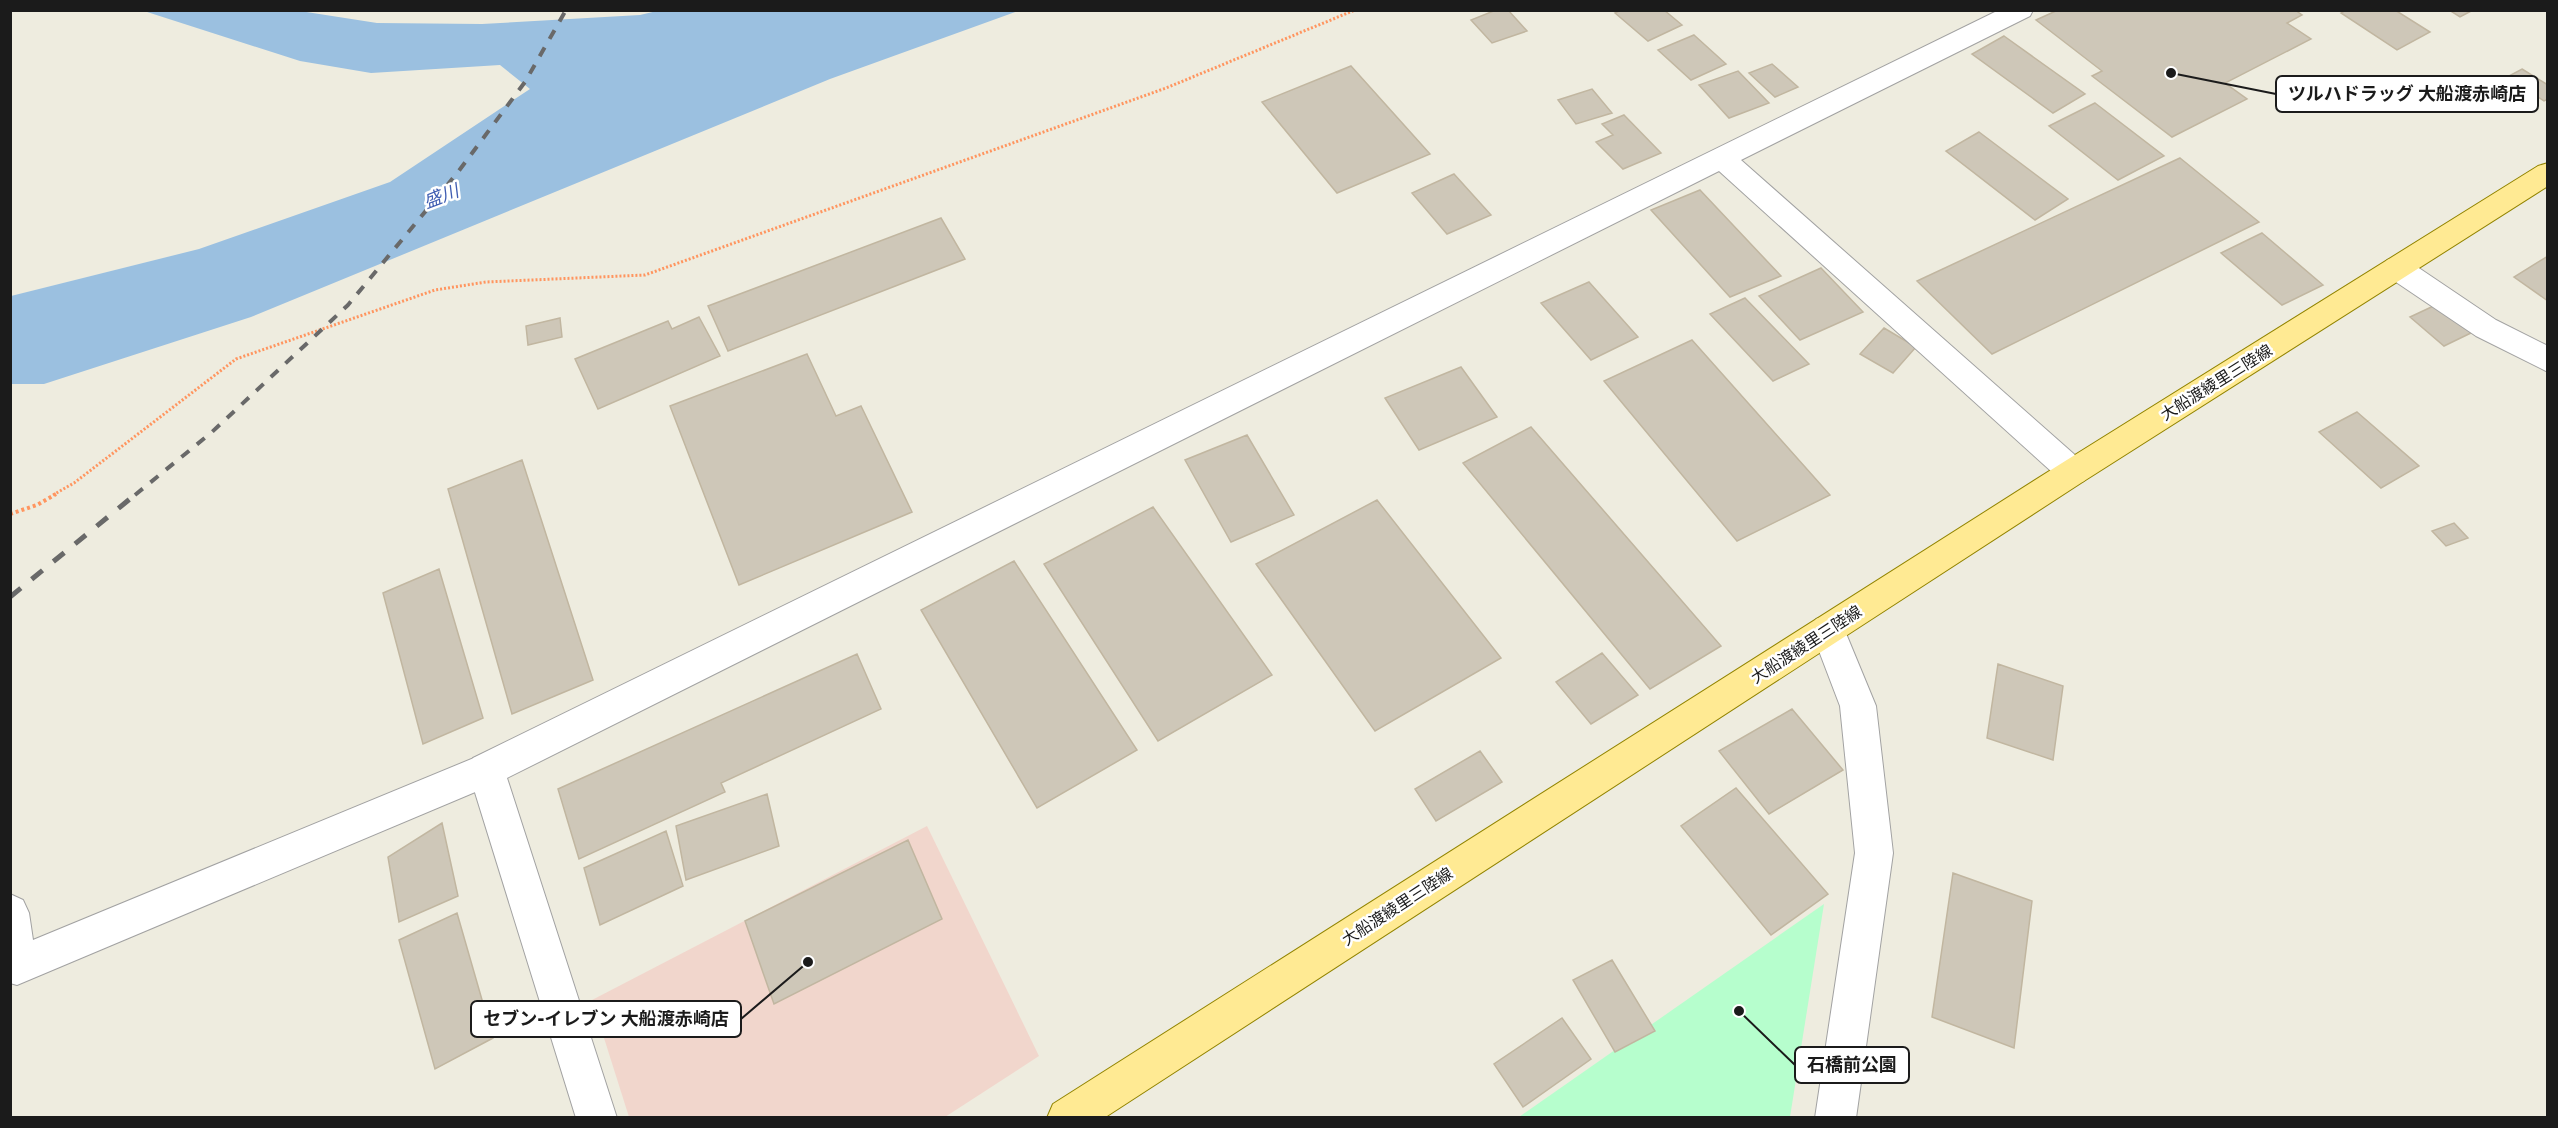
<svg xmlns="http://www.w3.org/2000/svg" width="2558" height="1128" font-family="'IBM Plex Sans','Noto Sans JP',sans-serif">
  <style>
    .commercial { fill: #f1d6cc }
    .park { fill: #b6fecd }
    .water { fill: #9bc0e0 }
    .building { fill: #cec7b8; stroke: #c1b6a0; stroke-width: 1.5 }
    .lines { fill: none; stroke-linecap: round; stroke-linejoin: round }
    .minor-casing { stroke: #a2a2a2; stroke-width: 2 }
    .tertiary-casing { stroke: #a2a2a2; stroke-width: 2 }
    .primary-casing { stroke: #928400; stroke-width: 2 }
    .path-far1 { stroke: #ff955f; stroke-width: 3; stroke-dasharray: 2 2; stroke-linecap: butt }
    .path { stroke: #ff955f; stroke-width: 4; stroke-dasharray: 3 3; stroke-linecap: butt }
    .minor { fill: #fff; fill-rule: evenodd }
    .tertiary { fill: #fff; fill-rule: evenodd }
    .primary { fill: #ffea93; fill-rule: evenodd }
    .rail-far1 { stroke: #696969; stroke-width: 4; stroke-dasharray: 10 10; stroke-linecap: butt }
    .rail { stroke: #696969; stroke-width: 5; stroke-dasharray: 14 14; stroke-linecap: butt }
    .labels { text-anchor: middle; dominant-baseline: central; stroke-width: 5; stroke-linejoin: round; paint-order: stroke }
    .street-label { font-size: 16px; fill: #1b1b1b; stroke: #fff }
    .water-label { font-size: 18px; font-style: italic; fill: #405eb2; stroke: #fff }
    .leader { fill: none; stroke: #1b1b1b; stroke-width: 2 }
    .callout-dot { fill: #1b1b1b; stroke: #fff; stroke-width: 2 }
    .callout { fill: #fff; stroke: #1b1b1b; stroke-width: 2 }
    .callout-label { font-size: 18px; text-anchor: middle; font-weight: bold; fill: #1b1b1b }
  </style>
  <rect width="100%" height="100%" fill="#eeecdf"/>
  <path class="commercial" d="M 927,826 L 1039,1056 L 945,1117 L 629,1117 L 592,1000 Z"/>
  <path class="park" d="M 1824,904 L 1790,1117 L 1519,1117 Z"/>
  <path class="water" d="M 661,10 L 1018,11 L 830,79 L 251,317 L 44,384 L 11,384 L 11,296 L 199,249 L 390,182 L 530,89 L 500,65 L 371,73 L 300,61 L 144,11 L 300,11 L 377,23 L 482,24 L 640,15 Z"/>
  <path class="building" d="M 1496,10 L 1508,10 L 1527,31 L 1492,43 L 1471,20 Z
    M 1621,10 L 1664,10 L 1682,25 L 1648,41 L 1615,13 Z
    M 2058,10 L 2295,10 L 2302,15 L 2287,23 L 2311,39 L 2225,83 L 2247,99 L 2172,137 L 2092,76 L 2102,71 L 2036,20 Z
    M 2346,10 L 2395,10 L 2430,32 L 2397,50 L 2341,13 Z
    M 2449,10 L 2473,10 L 2460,17 Z
    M 1694,35 L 1726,64 L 1691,80 L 1658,50 Z
    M 2004,36 L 2085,94 L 2053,113 L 1972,54 Z
    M 1772,64 L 1798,87 L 1775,97 L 1749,73 Z
    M 1351,66 L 1430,154 L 1337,193 L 1262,102 Z
    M 2522,69 L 2548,85 L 2548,99 L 2544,101 L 2507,77 Z
    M 1738,71 L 1769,103 L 1729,118 L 1699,85 Z
    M 1592,89 L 1612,113 L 1576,124 L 1558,100 Z
    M 2095,103 L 2164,156 L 2118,180 L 2049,126 Z
    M 1624,115 L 1661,153 L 1623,169 L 1596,142 L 1613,135 L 1602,124 Z
    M 1979,132 L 2068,199 L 2035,220 L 1946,151 Z
    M 2180,158 L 2259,222 L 1992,354 L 1917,281 Z
    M 1454,174 L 1491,215 L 1447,234 L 1412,193 Z
    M 1700,190 L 1781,276 L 1730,297 L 1651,210 Z
    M 941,218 L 965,259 L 728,351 L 708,306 Z
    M 2262,233 L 2323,285 L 2282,305 L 2221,253 Z
    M 2548,256 L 2548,301 L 2514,277 Z
    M 1821,268 L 1863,312 L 1800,340 L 1759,296 Z
    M 1589,282 L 1638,337 L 1591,360 L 1541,303 Z
    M 1745,298 L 1809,364 L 1773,381 L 1710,314 Z
    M 2440,303 L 2475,331 L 2444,346 L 2410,317 Z
    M 699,317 L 720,356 L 598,409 L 575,359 L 668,321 L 672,329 Z
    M 560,318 L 562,337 L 528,345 L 526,326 Z
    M 1884,328 L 1916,347 L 1893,373 L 1860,354 Z
    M 1692,340 L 1830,495 L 1737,541 L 1604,381 Z
    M 807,354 L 836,416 L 861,406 L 912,512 L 739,585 L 670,406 Z
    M 1461,367 L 1497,417 L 1419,450 L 1385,398 Z
    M 2357,412 L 2419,466 L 2381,488 L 2319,432 Z
    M 1531,427 L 1721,646 L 1650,689 L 1463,463 Z
    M 1247,435 L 1294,515 L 1231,542 L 1185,460 Z
    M 522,460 L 593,680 L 512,714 L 448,489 Z
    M 1377,500 L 1501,658 L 1375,731 L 1256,564 Z
    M 1153,507 L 1272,675 L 1158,741 L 1044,564 Z
    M 2454,523 L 2468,538 L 2446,546 L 2432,531 Z
    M 1014,561 L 1137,750 L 1037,808 L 921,610 Z
    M 439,569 L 483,718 L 423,744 L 383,593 Z
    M 1602,653 L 1638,695 L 1591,724 L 1556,682 Z
    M 857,654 L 881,709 L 721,783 L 725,792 L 579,859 L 558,789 Z
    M 1998,664 L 2063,686 L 2053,760 L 1987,738 Z
    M 1792,709 L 1843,770 L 1769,814 L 1719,751 Z
    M 1480,751 L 1502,782 L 1436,821 L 1415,789 Z
    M 1736,788 L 1828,894 L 1771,935 L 1681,826 Z
    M 767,794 L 779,846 L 686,880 L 676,826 Z
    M 442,823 L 458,896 L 399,922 L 388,857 Z
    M 666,831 L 683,886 L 600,925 L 584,868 Z
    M 908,840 L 942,919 L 774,1004 L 745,921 Z
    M 1953,873 L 2032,901 L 2014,1048 L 1932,1017 Z
    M 457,913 L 493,1038 L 435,1069 L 399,940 Z
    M 1612,960 L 1655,1031 L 1615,1052 L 1573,980 Z
    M 1562,1018 L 1591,1059 L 1523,1107 L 1494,1064 Z"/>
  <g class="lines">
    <defs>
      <path id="minor" d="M 2397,257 L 2407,260 L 2496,320 L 2548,346 L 2548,372 L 2476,336 L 2387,276 L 2383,268 L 2387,260 Z
        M 1828,615 L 1840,619 L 1876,706 L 1893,853 L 1856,1118 L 1815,1118 L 1855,853 L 1840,706 L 1811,630 L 1816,619 Z
        M 486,753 L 499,758 L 504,770 L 499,782 L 17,985 L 10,983 L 10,894 L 23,900 L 29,913 L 33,940 Z"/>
      <path id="tertiary" d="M 1999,10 L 2033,10 L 2030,16 L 1741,160 L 2084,463 L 2089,472 L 2084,481 L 2073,485 L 2062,481 L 1719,171 L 507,778 L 617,1118 L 576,1118 L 468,770 L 473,758 Z"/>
      <path id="primary" d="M 2548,163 L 2548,186 L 2084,481 L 1104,1118 L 1047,1118 L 1053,1104 L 2062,463 L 2538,166 Z"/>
    </defs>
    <use href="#minor" class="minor-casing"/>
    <use href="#tertiary" class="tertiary-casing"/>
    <use href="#primary" class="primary-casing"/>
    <path class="path-far1" d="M 53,495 L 74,483 L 236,359 L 435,290 L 486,282 L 645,275 L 1166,88 L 1355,10"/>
    <path class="path" d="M 10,514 L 37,505 L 56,494"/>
    <use href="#minor" class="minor"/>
    <use href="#tertiary" class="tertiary"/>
    <use href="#primary" class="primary"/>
    <path class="rail-far1" d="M 135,495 L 212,432 L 348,305 L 458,172 L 525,82 L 566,10"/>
    <path class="rail" d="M 10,597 L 136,494"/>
  </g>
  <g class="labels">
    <g class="street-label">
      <text transform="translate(2216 382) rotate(-32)">大船渡綾里三陸線</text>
      <text transform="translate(1806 644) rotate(-33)">大船渡綾里三陸線</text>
      <text transform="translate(1397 906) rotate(-33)">大船渡綾里三陸線</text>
    </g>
    <g class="water-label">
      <text transform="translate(441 196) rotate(-21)">盛川</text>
    </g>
  </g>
  <path class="leader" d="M2171 73L2276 94M808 962L741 1019M1739 1011L1795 1065"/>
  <g class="callout-dot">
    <circle cx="2171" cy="73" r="6"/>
    <circle cx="808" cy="962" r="6"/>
    <circle cx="1739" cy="1011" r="6"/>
  </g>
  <g class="callout">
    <rect x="2276" y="76" width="262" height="36" rx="6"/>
    <rect x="471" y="1001" width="270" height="36" rx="6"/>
    <rect x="1795" y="1047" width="114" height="36" rx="6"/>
  </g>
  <g class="callout-label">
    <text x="2407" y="100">ツルハドラッグ 大船渡赤崎店</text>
    <text x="606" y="1025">セブン-イレブン 大船渡赤崎店</text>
    <text x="1852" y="1071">石橋前公園</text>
  </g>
  <rect width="2558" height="1128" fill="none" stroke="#1b1b1b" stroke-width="24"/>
</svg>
